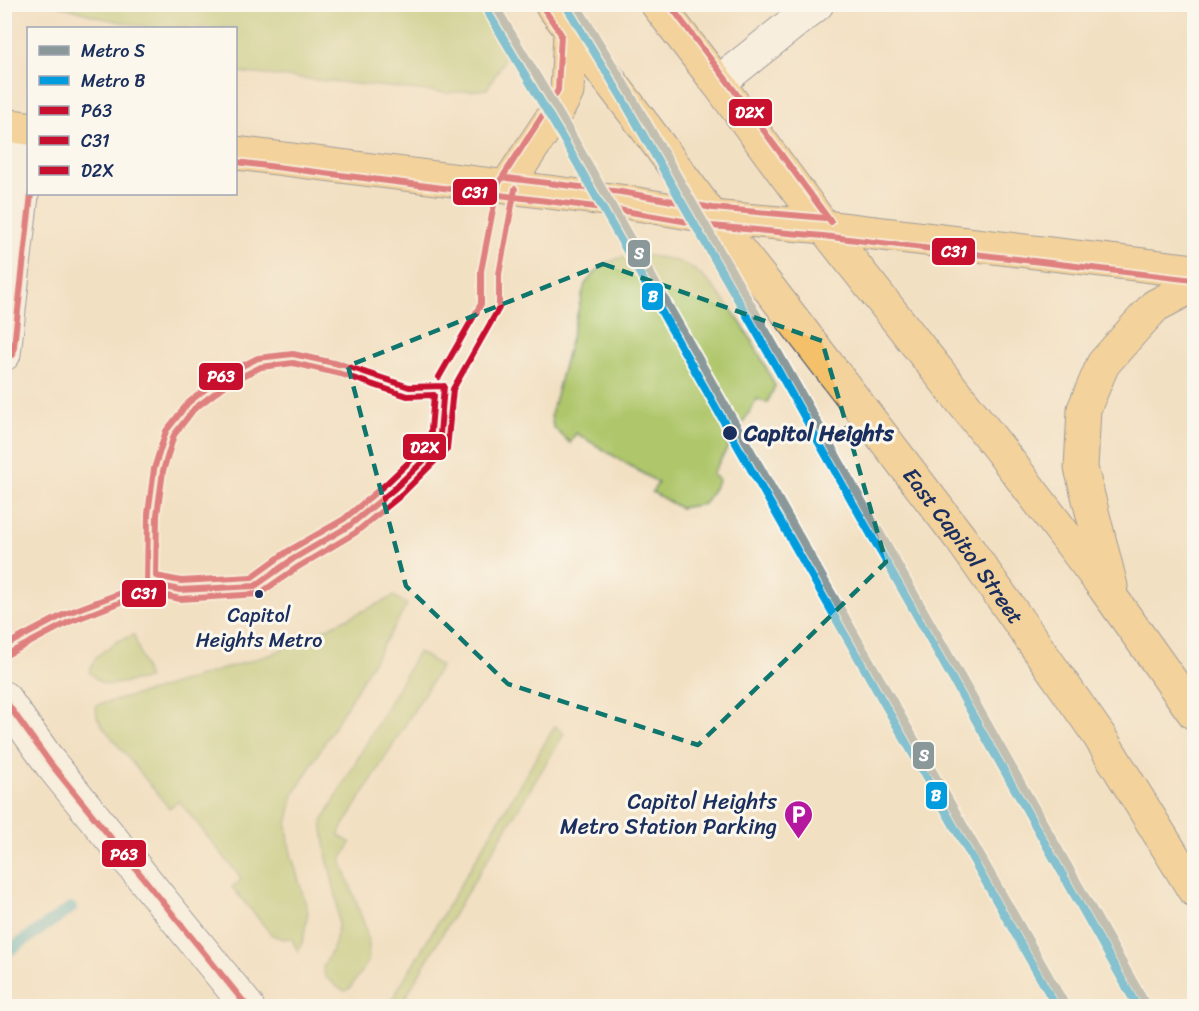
<svg xmlns="http://www.w3.org/2000/svg" width="1199" height="1011" font-family="Sriracha,sans-serif">
  <style>
    .green { fill: #afc66b; stroke: #657a64; stroke-width: 1.5 }
    .lines { fill: none; stroke-linecap: round; stroke-linejoin: round }
    .stream { stroke: #47b1c6; stroke-width: 12 }
    .minor-casing { stroke: #3b4a6d; stroke-width: 35 }
    .major-casing { stroke: #3b4a6d; stroke-width: 35 }
    .minor { stroke: #fff; stroke-width: 33 }
    .major { stroke: #f4c16a; stroke-width: 33 }
    .bus-1-casing { stroke: #fbf7ec; stroke-width: 10 }
    .bus-2-casing { stroke: #fbf7ec; stroke-width: 10 }
    .bus-3-casing { stroke: #fbf7ec; stroke-width: 10 }
    .bus-1 { stroke: #c8102e; stroke-width: 6 }
    .bus-2 { stroke: #c8102e; stroke-width: 6 }
    .bus-3 { stroke: #c8102e; stroke-width: 6 }
    .metro-1-casing { stroke: #fbf7ec; stroke-width: 12 }
    .metro-2-casing { stroke: #fbf7ec; stroke-width: 12 }
    .metro-1 { stroke: #8b989a; stroke-width: 8 }
    .metro-2 { stroke: #009cde; stroke-width: 8 }
    .marked { fill: none; stroke: #0f766e; stroke-width: 4.5; stroke-dasharray: 12 8; stroke-linejoin: round }
    .stop-dot { fill: #1b2f5e; stroke: #fbf7ec; stroke-width: 2 }
    .labels { text-anchor: middle; dominant-baseline: central; stroke-width: 6; stroke-linejoin: round; paint-order: stroke }
    .bus-label { font-size: 20px; fill: #1b2f5e; stroke: #fbf7ec }
    .stop-label { font-size: 22px; font-weight: bold; fill: #1b2f5e; stroke: #fbf7ec; text-anchor: start }
    .street-label { font-size: 22px; fill: #1b2f5e; stroke: #fbf7ec }
    .poi-label { font-size: 22px; fill: #1b2f5e; stroke: #fbf7ec; text-anchor: end }
    .line-badge { stroke: #fbf7ec; stroke-width: 2 }
    .badge-label { font-size: 16px; text-anchor: middle; font-weight: bold; fill: #fff }
  </style>
  <rect width="100%" height="100%" fill="#fbf7ec"/>
  <filter id="ink" filterUnits="userSpaceOnUse"><feTurbulence type="fractalNoise" baseFrequency=".0167" numOctaves="2"/><feDisplacementMap in="SourceGraphic" scale="12" xChannelSelector="R" yChannelSelector="G"/><feConvolveMatrix kernelMatrix="1 2 1 2 8 2 1 2 1" color-interpolation-filters="sRGB"/></filter>
  <filter id="wash" filterUnits="userSpaceOnUse"><feTurbulence type="fractalNoise" baseFrequency=".008" numOctaves="4" result="noise"/><feDisplacementMap in="SourceGraphic" scale="24" xChannelSelector="R" yChannelSelector="G"/><feGaussianBlur stdDeviation="1.35" result="paint"/><feColorMatrix in="noise" values="0 0 0 0 0 0 0 0 0 0 0 0 0 0 0 0 0 1.4 0 .05"/><feComposite in="paint" operator="in"/></filter>
  <g filter="url(#wash)">
    <rect width="100%" height="100%" fill="#f2e0c2"/>
    <path class="green" d="M 58,5 L 483,5 L 509,37 L 503,62 L 487,89 L 448,93 L 236,72 L 236,28 L 150,28 L 98,17 Z
      M 633,255 C 650,256 668,257 684,264 C 695,268 705,279 713,287 C 740,317 758,350 775,386 L 767,403 L 757,399 L 712,474 L 719,480 L 704,504 L 680,508 L 652,492 L 658,483 L 652,479 L 576,433 L 570,443 L 553,427 L 551,415 L 585,284 C 603,262 606,261 633,255 Z
      M 394,596 L 407,605 L 294,794 L 287,825 L 290,850 L 308,912 L 303,940 L 298,951 L 291,938 L 284,939 L 272,935 L 232,887 L 242,879 L 179,801 L 169,808 L 103,727 L 97,717 L 96,705 L 152,691 L 272,654 L 384,601 Z
      M 134,635 L 148,679 L 109,685 L 100,682 L 89,672 L 96,657 L 116,642 Z
      M 418,652 L 441,666 L 338,835 L 351,843 L 341,860 L 364,924 L 369,944 L 368,962 L 350,988 L 345,991 L 337,987 L 325,976 L 323,967 L 335,944 L 338,925 L 337,899 L 327,858 L 322,822 Z
      M 555,726 L 564,734 L 457,909 L 405,998 L 399,1006 L 388,1006 Z"/>
    <g class="lines">
      <path class="stream" d="M 4,954 L 71,908"/>
    </g>
  </g>
  <g filter="url(#ink)">
    <g class="lines">
      <defs>
        <path id="minor" d="M 718,83 L 817,4
          M 4,354 L 28,142
          M 4,698 L 51,764 L 247,1006"/>
        <g id="major">
          <path id="s1" d="M 551,4 L 646,128 L 712,217 L 772,292 L 961,539 L 1098,734 L 1194,890"/>
          <path d="M 657,4 L 718,83 L 824,227 L 998,447 L 1104,587 L 1194,713"/>
          <path d="M 4,125 L 28,128"/>
          <path d="M 236,153 L 620,201 L 712,217 L 824,227 L 1194,271"/>
          <path d="M 506,187 L 558,109 L 567,92 L 570,31"/>
          <path d="M 1111,586 L 1081,468 L 1084,409 L 1103,364 L 1134,329 L 1155,306 L 1194,285"/>
        </g>
      </defs>
      <use href="#minor" class="minor-casing"/>
      <use href="#major" class="major-casing"/>
      <use href="#minor" class="minor"/>
      <use href="#major" class="major"/>
      <defs>
        <path id="bus-1" d="M 147,583 L 148,514 L 154,469 L 166,431 L 188,403 L 222,376 L 258,358 L 293,354 L 343,365 L 409,387 L 444,386
          M 4,646 L 65,614 L 147,583 L 180,590 L 255,586 L 293,559 L 349,526 L 393,490 L 439,446 L 444,386
          M 4,699 L 51,764 L 247,1006"/>
        <path id="bus-2" d="M 236,162 L 619,210 L 711,226 L 823,236 L 1193,280
          M 13,355 L 31,194
          M 8,654 L 69,622 L 148,592 L 180,599 L 259,594 L 298,567 L 355,533 L 399,497 L 447,449 L 453,389 L 499,308 L 499,274 L 515,189"/>
        <path id="bus-3" d="M 669,4 L 725,78 L 831,222
          M 507,178 L 621,192 L 713,208 L 825,218
          M 293,363 L 341,374 L 407,396 L 434,395 L 430,442 L 387,483 L 344,519 L 288,551 L 252,577 L 181,581 L 156,576 L 157,515 L 163,471 L 174,435 L 194,409 L 227,384 L 261,367 Z
          M 439,377 L 481,304 L 481,271 L 498,184 L 550,104 L 558,90 L 561,34 L 544,9"/>
      </defs>
      <use href="#bus-1" class="bus-1-casing"/>
      <use href="#bus-2" class="bus-2-casing"/>
      <use href="#bus-3" class="bus-3-casing"/>
      <use href="#bus-1" class="bus-1"/>
      <use href="#bus-2" class="bus-2"/>
      <use href="#bus-3" class="bus-3"/>
      <defs>
        <path id="metro-1" d="M 494,4 L 569,130 L 1066,1006
          M 576,4 L 630,93 L 765,329 L 1147,1006"/>
        <path id="metro-2" d="M 486,9 L 561,135 L 1056,1006
          M 568,9 L 622,98 L 757,333 L 1137,1006"/>
      </defs>
      <use href="#metro-1" class="metro-1-casing"/>
      <use href="#metro-2" class="metro-2-casing"/>
      <use href="#metro-1" class="metro-1"/>
      <use href="#metro-2" class="metro-2"/>
    </g>
  </g>
  <path d="M0 0H1199V1011H0ZM 603,264 L 822,341 L 886,562 L 698,745 L 508,684 L 406,586 L 348,366 Z" fill="#f2e0c2" fill-opacity=".55" fill-rule="evenodd"/>
  <path class="marked" d="M 603,264 L 822,341 L 886,562 L 698,745 L 508,684 L 406,586 L 348,366 Z"/>
  <defs>
    <symbol id="parking-pin" viewBox="-11 -11 22 30"><path d="M0 17L-7.5 6A9.5 9.5 0 1 1 7.5 6Z" fill="#b5179e" stroke="#fbf7ec"/><path d="M-3.5-5.5H1a3.5 3.5 0 0 1 0 7H-1V5.5H-3.5ZM-1-3.4V-.6H.8a1.4 1.4 0 0 0 0-2.8Z" fill="#fff"/></symbol>
  </defs>
  <g fill-rule="evenodd">
    <use href="#parking-pin" x="782" y="798" width="33" height="45"/>
  </g>
  <g class="stop-dot">
    <circle cx="730" cy="433" r="8"/>
    <circle cx="259" cy="594" r="5"/>
  </g>
  <g class="labels">
    <g class="bus-label">
      <text x="259" y="615">Capitol<tspan x="259" dy="25">Heights Metro</tspan></text>
    </g>
    <g class="stop-label">
      <text x="744" y="433">Capitol Heights</text>
    </g>
    <g class="street-label">
      <text stroke="none"><textPath href="#s1" startOffset="681">East Capitol Street</textPath></text>
    </g>
    <g class="poi-label">
      <text x="777" y="801">Capitol Heights<tspan x="777" dy="25">Metro Station Parking</tspan></text>
    </g>
  </g>
  <g class="line-badge">
    <rect x="728" y="98" width="45" height="29" rx="6" fill="#c8102e"/>
    <rect x="452" y="178" width="46" height="28" rx="6" fill="#c8102e"/>
    <rect x="931" y="237" width="45" height="29" rx="6" fill="#c8102e"/>
    <rect x="627" y="239" width="24" height="29" rx="6" fill="#8b989a"/>
    <rect x="641" y="282" width="23" height="29" rx="6" fill="#009cde"/>
    <rect x="198" y="362" width="46" height="29" rx="6" fill="#c8102e"/>
    <rect x="402" y="433" width="45" height="28" rx="6" fill="#c8102e"/>
    <rect x="121" y="579" width="46" height="29" rx="6" fill="#c8102e"/>
    <rect x="912" y="741" width="23" height="29" rx="6" fill="#8b989a"/>
    <rect x="925" y="781" width="23" height="29" rx="6" fill="#009cde"/>
    <rect x="101" y="839" width="46" height="29" rx="6" fill="#c8102e"/>
  </g>
  <g class="badge-label">
    <text x="750" y="118">D2X</text>
    <text x="475" y="198">C31</text>
    <text x="954" y="257">C31</text>
    <text x="639" y="259">S</text>
    <text x="653" y="302">B</text>
    <text x="221" y="382">P63</text>
    <text x="425" y="453">D2X</text>
    <text x="144" y="599">C31</text>
    <text x="924" y="761">S</text>
    <text x="936" y="801">B</text>
    <text x="124" y="860">P63</text>
  </g>
  <rect width="1199" height="1011" fill="none" stroke="#fbf7ec" stroke-width="24"/>
  <rect x="27" y="27" width="210" height="168" fill="#fbf7ec" stroke="#a1a7b3" stroke-width="1.5"/>
  <rect x="39" y="46" width="30" height="9" fill="#8b989a" stroke="#a1a7b3" stroke-width="1.5"/>
  <text x="81" y="57" font-size="18" fill="#1b2f5e">Metro S</text>
  <rect x="39" y="76" width="30" height="9" fill="#009cde" stroke="#a1a7b3" stroke-width="1.5"/>
  <text x="81" y="87" font-size="18" fill="#1b2f5e">Metro B</text>
  <rect x="39" y="106" width="30" height="9" fill="#c8102e" stroke="#a1a7b3" stroke-width="1.5"/>
  <text x="81" y="117" font-size="18" fill="#1b2f5e">P63</text>
  <rect x="39" y="136" width="30" height="9" fill="#c8102e" stroke="#a1a7b3" stroke-width="1.5"/>
  <text x="81" y="147" font-size="18" fill="#1b2f5e">C31</text>
  <rect x="39" y="166" width="30" height="9" fill="#c8102e" stroke="#a1a7b3" stroke-width="1.5"/>
  <text x="81" y="177" font-size="18" fill="#1b2f5e">D2X</text>
</svg>
